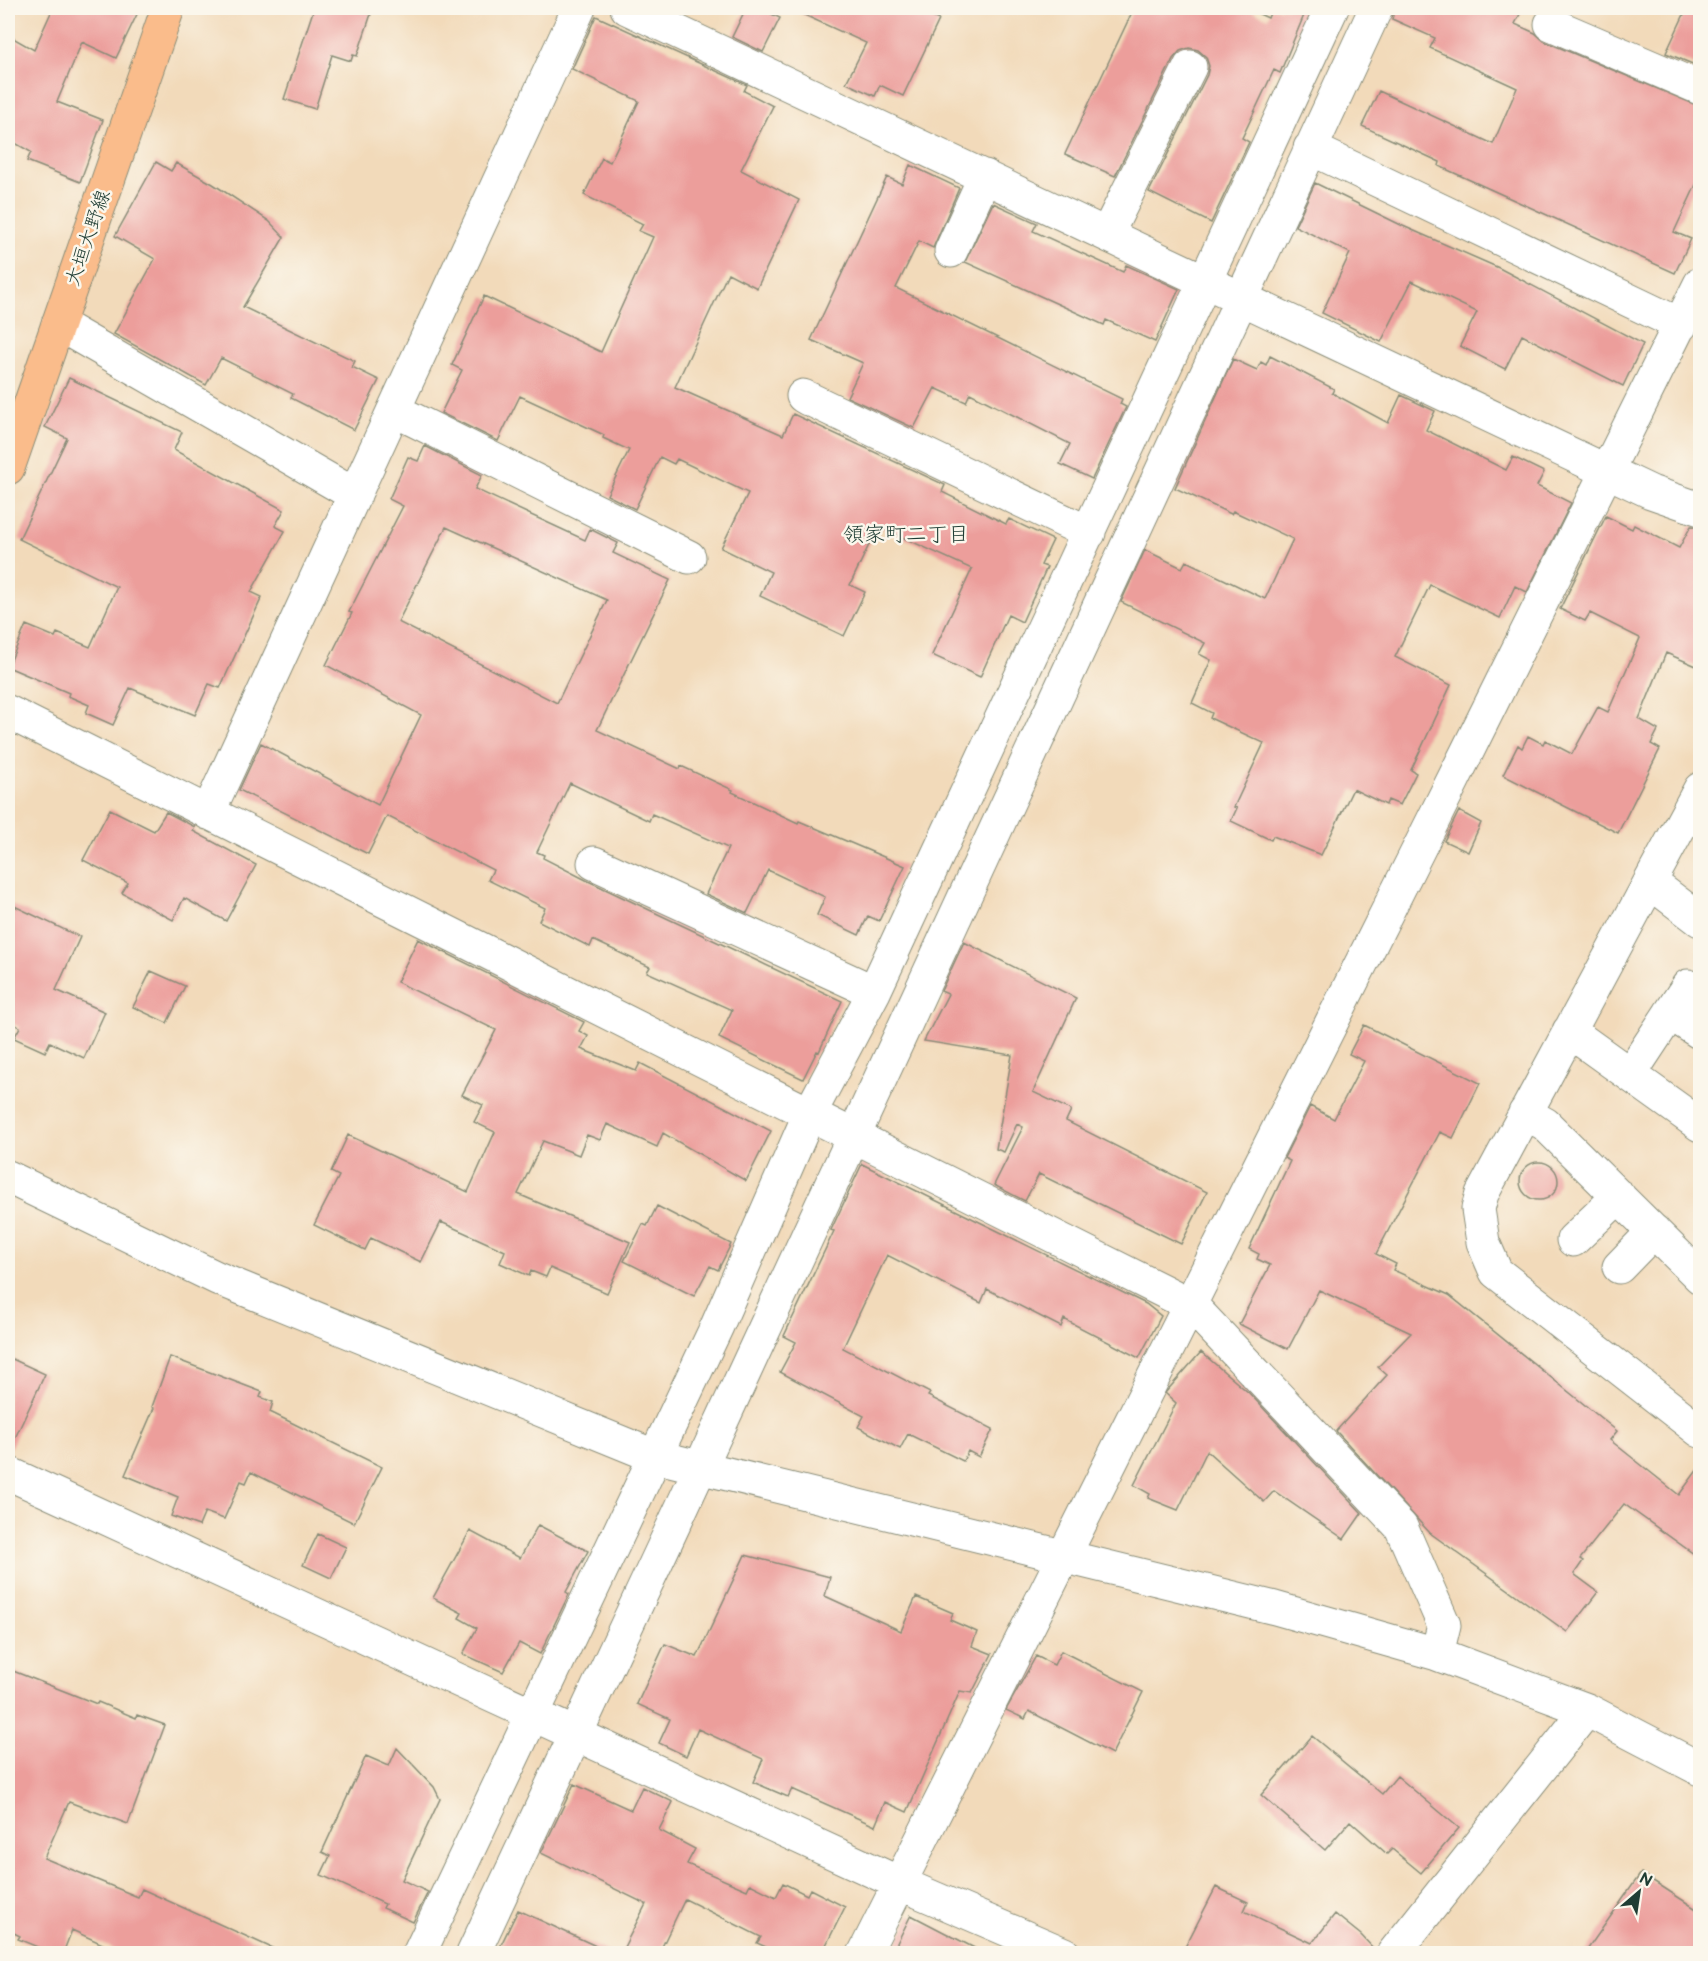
<svg xmlns="http://www.w3.org/2000/svg" width="1708" height="1961" font-family="'Balsamiq Sans','Klee One',sans-serif">
  <style>
    .building { fill: #ec9e9b; fill-rule: evenodd }
    .lines { fill: none; stroke-linecap: round; stroke-linejoin: round }
    .minor-casing { stroke: #888c77; stroke-width: 35 }
    .major-casing { stroke: #888c77; stroke-width: 35 }
    .minor { stroke: #fff; stroke-width: 33 }
    .major { stroke: #fabc8b; stroke-width: 33 }
    .labels { text-anchor: middle; dominant-baseline: central; stroke-width: 5; stroke-linejoin: round; paint-order: stroke }
    .street-label { font-size: 20px; fill: #1f3d34; stroke: #fbf7ec }
    .neighbourhood-label { font-size: 21px; fill: #1f3d34; stroke: #fbf7ec }
  </style>
  <rect width="100%" height="100%" fill="#fbf7ec"/>
  <filter id="ink" filterUnits="userSpaceOnUse"><feTurbulence type="fractalNoise" baseFrequency=".0167" numOctaves="2"/><feDisplacementMap in="SourceGraphic" scale="12" xChannelSelector="R" yChannelSelector="G"/><feConvolveMatrix kernelMatrix="1 2 1 2 8 2 1 2 1" color-interpolation-filters="sRGB"/></filter>
  <filter id="wash" filterUnits="userSpaceOnUse"><feTurbulence type="fractalNoise" baseFrequency=".008" numOctaves="4" result="noise"/><feDisplacementMap in="SourceGraphic" scale="24" xChannelSelector="R" yChannelSelector="G"/><feGaussianBlur stdDeviation="1.35" result="paint"/><feColorMatrix in="noise" values="0 0 0 0 0 0 0 0 0 0 0 0 0 0 0 0 0 1.4 0 .05"/><feComposite in="paint" operator="in"/></filter>
  <g filter="url(#wash)">
    <rect width="100%" height="100%" fill="#f2daba"/>
    <g id="blocks">
      <path class="building" d="M 53,8 L 140,8 L 116,58 L 82,42 L 57,102 L 103,120 L 80,182 L 27,161 L 31,152 L 8,139 L 8,35 L 34,50 Z
        M 314,8 L 373,8 L 357,56 L 353,55 L 351,61 L 332,55 L 315,109 L 284,99 Z
        M 746,8 L 759,8 L 780,18 L 763,52 L 732,37 Z
        M 789,8 L 912,8 L 939,20 L 903,96 L 880,85 L 875,96 L 846,83 L 866,43 Z
        M 1134,8 L 1246,8 L 1268,18 L 1272,8 L 1307,8 L 1280,73 L 1274,70 L 1242,138 L 1249,142 L 1211,223 L 1149,192 L 1207,75 L 1209,66 L 1206,57 L 1198,50 L 1189,48 L 1180,51 L 1173,59 L 1115,176 L 1065,154 Z
        M 1395,8 L 1523,8 L 1515,24 L 1535,33 L 1544,41 L 1701,107 L 1701,174 L 1674,232 L 1691,239 L 1675,273 L 1439,166 L 1440,162 L 1362,126 L 1379,91 L 1493,144 L 1517,88 L 1430,48 L 1435,38 L 1392,19 Z
        M 1687,8 L 1701,8 L 1701,54 L 1695,65 L 1666,53 Z
        M 596,16 L 747,85 L 744,91 L 773,106 L 741,170 L 799,200 L 757,288 L 728,273 L 675,387 L 783,435 L 793,414 L 945,485 L 942,492 L 1006,524 L 1009,519 L 1053,540 L 1041,565 L 1047,567 L 1022,622 L 1008,615 L 980,677 L 932,655 L 972,569 L 878,526 L 850,585 L 865,592 L 844,636 L 760,596 L 771,572 L 721,548 L 748,493 L 677,459 L 674,464 L 660,457 L 635,509 L 607,495 L 629,450 L 603,438 L 604,435 L 520,396 L 498,441 L 441,413 L 462,370 L 452,365 L 484,296 L 601,352 L 653,237 L 639,231 L 643,224 L 584,195 L 602,158 L 610,162 L 639,101 L 572,69 Z
        M 156,162 L 171,171 L 176,163 L 213,184 L 269,221 L 284,237 L 243,307 L 355,361 L 352,367 L 379,380 L 354,430 L 291,398 L 293,394 L 221,358 L 206,385 L 114,334 L 155,259 L 115,236 Z
        M 910,165 L 959,188 L 933,248 L 919,241 L 896,288 L 1122,399 L 1120,404 L 1126,407 L 1092,479 L 1060,464 L 1070,444 L 970,393 L 966,402 L 935,388 L 914,428 L 847,397 L 863,363 L 811,340 L 887,177 L 902,184 Z
        M 1315,183 L 1403,226 L 1499,268 L 1643,344 L 1623,386 L 1522,335 L 1505,369 L 1460,346 L 1477,312 L 1412,281 L 1381,342 L 1322,313 L 1350,253 L 1295,226 Z
        M 993,203 L 1037,223 L 1033,231 L 1123,272 L 1126,265 L 1179,289 L 1155,342 L 1106,320 L 1104,325 L 965,262 Z
        M 1270,356 L 1334,389 L 1332,393 L 1388,423 L 1401,395 L 1435,411 L 1426,430 L 1506,470 L 1513,457 L 1544,472 L 1537,486 L 1571,503 L 1527,592 L 1515,586 L 1500,618 L 1430,585 L 1395,657 L 1451,685 L 1411,770 L 1416,773 L 1400,805 L 1388,800 L 1386,805 L 1353,789 L 1321,855 L 1273,836 L 1271,840 L 1231,821 L 1237,808 L 1234,807 L 1264,743 L 1210,718 L 1212,713 L 1192,703 L 1211,660 L 1199,654 L 1205,643 L 1121,602 L 1145,550 L 1182,568 L 1186,561 L 1265,599 L 1293,539 L 1233,511 L 1231,514 L 1175,488 L 1233,359 L 1257,370 L 1261,362 L 1266,365 Z
        M 69,378 L 182,432 L 174,450 L 284,510 L 275,526 L 285,531 L 251,592 L 262,597 L 220,688 L 209,684 L 195,715 L 130,688 L 113,725 L 86,713 L 89,705 L 68,696 L 69,693 L 8,667 L 26,625 L 55,637 L 57,633 L 90,647 L 117,587 L 19,539 L 67,438 L 45,427 Z
        M 425,446 L 482,475 L 475,489 L 585,540 L 590,529 L 618,543 L 613,553 L 670,580 L 597,730 L 680,769 L 681,766 L 733,790 L 732,792 L 798,823 L 799,821 L 905,866 L 879,921 L 868,916 L 859,935 L 817,915 L 825,897 L 768,870 L 747,913 L 706,894 L 728,848 L 652,814 L 649,821 L 570,783 L 537,852 L 544,855 L 543,858 L 586,880 L 842,1001 L 819,1052 L 817,1051 L 803,1079 L 719,1038 L 732,1010 L 647,972 L 650,967 L 593,940 L 590,947 L 539,921 L 545,908 L 488,880 L 493,870 L 387,816 L 368,854 L 239,790 L 261,743 L 378,805 L 421,715 L 326,665 L 352,613 L 349,612 L 403,506 L 389,499 L 408,457 L 418,461 ZM 446,527 L 607,600 L 557,703 L 398,622 Z
        M 1606,516 L 1632,529 L 1634,525 L 1679,548 L 1691,526 L 1701,527 L 1701,668 L 1666,653 L 1639,719 L 1658,730 L 1651,744 L 1660,749 L 1618,833 L 1503,775 L 1518,745 L 1522,748 L 1528,736 L 1543,744 L 1545,740 L 1572,754 L 1598,707 L 1608,712 L 1640,638 L 1590,613 L 1585,621 L 1560,609 Z
        M 110,809 L 154,831 L 166,812 L 195,827 L 193,831 L 256,865 L 226,921 L 184,898 L 173,920 L 122,893 L 128,883 L 83,860 Z
        M 1459,811 L 1481,823 L 1468,852 L 1444,841 Z
        M 8,903 L 80,937 L 56,990 L 105,1012 L 84,1058 L 50,1042 L 45,1052 L 14,1038 L 20,1027 L 8,1022 Z
        M 418,939 L 584,1022 L 579,1031 L 588,1036 L 581,1049 L 636,1071 L 640,1063 L 771,1131 L 746,1181 L 663,1133 L 657,1147 L 607,1124 L 600,1140 L 587,1135 L 579,1155 L 543,1141 L 518,1194 L 630,1242 L 607,1293 L 550,1268 L 546,1277 L 531,1271 L 529,1276 L 500,1263 L 505,1251 L 441,1222 L 421,1262 L 371,1238 L 365,1250 L 314,1225 L 339,1176 L 331,1172 L 348,1135 L 468,1192 L 495,1132 L 474,1122 L 483,1105 L 462,1095 L 496,1030 L 397,982 Z
        M 964,942 L 1076,998 L 1033,1092 L 1071,1110 L 1066,1121 L 1207,1192 L 1181,1244 L 1039,1174 L 1025,1201 L 994,1185 L 1023,1127 L 1017,1124 L 1004,1152 L 996,1149 L 1012,1055 L 924,1041 L 948,994 L 941,991 Z
        M 151,971 L 185,986 L 167,1023 L 133,1007 Z
        M 1364,1025 L 1480,1083 L 1453,1138 L 1440,1132 L 1376,1254 L 1396,1264 L 1393,1270 L 1449,1295 L 1617,1431 L 1610,1440 L 1679,1495 L 1701,1465 L 1701,1559 L 1624,1504 L 1580,1559 L 1583,1561 L 1574,1574 L 1598,1592 L 1567,1632 L 1430,1533 L 1336,1431 L 1387,1375 L 1378,1367 L 1411,1333 L 1319,1290 L 1288,1349 L 1239,1324 L 1270,1265 L 1257,1259 L 1259,1254 L 1249,1249 L 1290,1161 L 1284,1158 L 1310,1106 L 1334,1119 L 1364,1061 L 1349,1054 Z
        M1520 1181a19 19 0 1 1 38 0a19 19 0 1 1-38 0Z
        M 862,1164 L 1146,1304 L 1161,1316 L 1139,1358 L 1064,1319 L 1061,1327 L 987,1289 L 981,1303 L 887,1255 L 843,1348 L 930,1393 L 928,1396 L 993,1429 L 979,1457 L 968,1451 L 963,1461 L 908,1434 L 900,1449 L 858,1427 L 864,1416 L 780,1372 L 796,1342 L 784,1336 L 834,1231 L 831,1230 Z
        M 657,1206 L 731,1244 L 718,1270 L 710,1266 L 694,1296 L 624,1261 L 643,1224 L 647,1226 Z
        M 1201,1352 L 1249,1393 L 1362,1513 L 1344,1539 L 1274,1491 L 1264,1502 L 1207,1451 L 1178,1510 L 1148,1498 L 1150,1494 L 1134,1485 L 1176,1403 L 1165,1393 Z
        M 8,1357 L 45,1374 L 8,1453 Z
        M 170,1357 L 262,1392 L 260,1397 L 273,1402 L 270,1412 L 382,1467 L 354,1523 L 251,1472 L 246,1483 L 241,1481 L 224,1519 L 205,1512 L 199,1526 L 171,1516 L 178,1497 L 125,1475 L 154,1408 L 152,1407 Z
        M 538,1525 L 588,1551 L 566,1592 L 569,1594 L 540,1654 L 519,1643 L 503,1672 L 463,1654 L 477,1628 L 459,1618 L 462,1613 L 433,1598 L 470,1531 L 520,1558 Z
        M 318,1534 L 346,1547 L 331,1578 L 303,1565 Z
        M 745,1555 L 830,1577 L 825,1596 L 901,1631 L 916,1597 L 953,1613 L 950,1620 L 977,1632 L 972,1646 L 992,1654 L 972,1693 L 960,1691 L 907,1812 L 885,1802 L 875,1826 L 792,1789 L 788,1797 L 753,1782 L 763,1759 L 698,1729 L 686,1756 L 659,1743 L 670,1719 L 637,1704 L 665,1644 L 697,1657 Z
        M 1061,1651 L 1143,1692 L 1112,1754 L 1029,1711 L 1025,1719 L 1006,1710 L 1036,1656 L 1054,1665 Z
        M 8,1669 L 97,1704 L 98,1702 L 136,1718 L 137,1715 L 165,1725 L 128,1824 L 69,1802 L 44,1858 L 138,1897 L 142,1889 L 283,1953 L 122,1953 L 72,1930 L 63,1953 L 52,1953 L 18,1939 L 20,1936 L 8,1930 Z
        M 1312,1736 L 1382,1794 L 1397,1776 L 1459,1828 L 1421,1873 L 1392,1849 L 1387,1854 L 1350,1821 L 1325,1850 L 1261,1795 Z
        M 397,1748 L 434,1787 L 440,1799 L 402,1880 L 428,1892 L 413,1922 L 383,1908 L 385,1904 L 321,1875 L 330,1856 L 322,1852 L 366,1756 L 389,1766 Z
        M 574,1784 L 631,1810 L 642,1787 L 673,1802 L 659,1830 L 695,1849 L 687,1864 L 747,1890 L 750,1884 L 776,1897 L 783,1883 L 807,1895 L 810,1889 L 845,1907 L 822,1953 L 779,1953 L 757,1943 L 761,1937 L 685,1899 L 659,1953 L 621,1953 L 646,1904 L 541,1853 Z
        M 1641,1873 L 1701,1912 L 1701,1953 L 1585,1953 Z
        M 1216,1887 L 1248,1902 L 1244,1911 L 1312,1943 L 1335,1914 L 1361,1935 L 1375,1950 L 1375,1953 L 1182,1953 Z
        M 518,1910 L 611,1953 L 497,1953 Z
        M 911,1915 L 984,1953 L 892,1953 Z"/>
    </g>
  </g>
  <g filter="url(#ink)">
    <use href="#blocks" fill-opacity="0" stroke="#888c77" stroke-width="1.5"/>
    <g class="lines">
      <defs>
        <path id="minor" d="M 627,8 L 1651,492 L 1700,509
          M 1551,24 L 1700,88
          M 1310,148 L 1681,325
          M 1107,234 L 1190,67
          M 951,251 L 985,176
          M 58,324 L 355,495
          M 808,399 L 803,396 L 1089,533
          M 394,410 L 689,557
          M 8,712 L 1191,1305 L 1401,1527 L 1444,1625 L 1437,1654
          M 1700,789 L 1482,1194 L 1478,1209 L 1483,1242 L 1496,1272 L 1700,1431
          M 208,813 L 579,8
          M 594,863 L 874,992
          M 1650,882 L 1700,920
          M 1670,1013 L 1699,1032
          M 1569,1031 L 1700,1125
          M 1630,1074 L 1688,986
          M 1525,1113 L 1545,1124 L 1700,1277
          M 8,1177 L 217,1278 L 654,1456 L 1275,1608 L 1437,1654 L 1587,1710 L 1700,1769
          M 1573,1240 L 1619,1196
          M 1619,1267 L 1654,1231
          M 8,1473 L 899,1883 L 1064,1954
          M 419,1954 L 717,1326 L 810,1113 L 874,992 L 1332,8
          M 473,1954 C 778,1307 1073,655 1376,8
          M 864,1954 C 1139,1395 1426,843 1700,284
          M 1393,1954 L 1587,1710"/>
        <path id="major" d="M 8,468 L 168,8"/>
      </defs>
      <use href="#minor" class="minor-casing"/>
      <use href="#major" class="major-casing"/>
      <use href="#minor" class="minor"/>
      <use href="#major" class="major"/>
    </g>
  </g>
  <g class="labels">
    <g class="street-label">
      <text transform="translate(88 238) rotate(-71)">大垣大野線</text>
    </g>
    <g class="neighbourhood-label">
      <text x="906" y="534">領家町二丁目</text>
    </g>
  </g>
  <rect width="1708" height="1961" fill="none" stroke="#fbf7ec" stroke-width="30"/>
  <g transform="translate(1639 1892) rotate(29)" stroke="#fbf7ec" stroke-width="4.5" paint-order="stroke">
  <path d="M0-4.5L10 22L0 15L-10 22Z" fill="#1f3d34"/>
  <text y="-9" font-size="16" font-weight="bold" text-anchor="middle" fill="#1f3d34">N</text>
  </g>
</svg>
